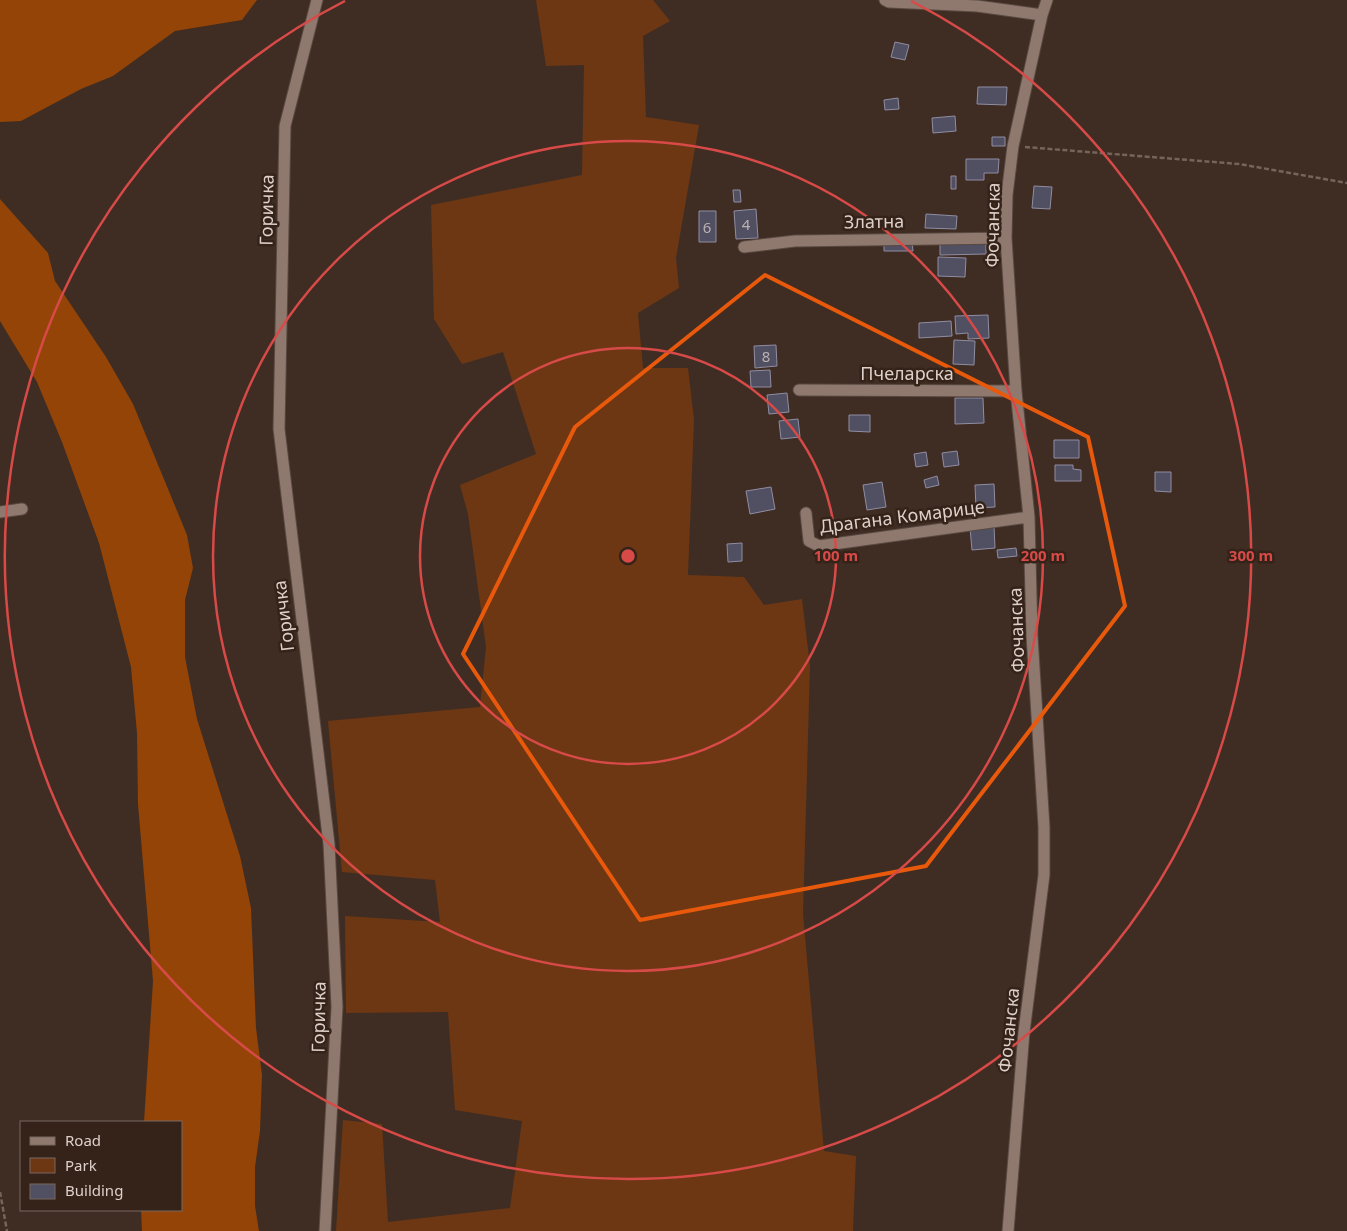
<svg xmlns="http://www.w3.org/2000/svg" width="1347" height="1231" font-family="'Noto Sans',sans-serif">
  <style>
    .green { fill: #6d3714 }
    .forest { fill: #934406 }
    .building { fill: #514f62; stroke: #908da3 }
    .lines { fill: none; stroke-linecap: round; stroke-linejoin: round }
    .minor-casing { stroke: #594941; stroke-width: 13 }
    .path { stroke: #74645b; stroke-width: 2.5; stroke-dasharray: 5 2.5; stroke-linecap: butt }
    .minor { stroke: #8f796e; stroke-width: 11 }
    .marked { fill: none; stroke: #e8590c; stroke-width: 4; stroke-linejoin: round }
    .ring { fill: none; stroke: #d74a48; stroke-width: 2.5 }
    .labels { text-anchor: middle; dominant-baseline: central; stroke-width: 5; stroke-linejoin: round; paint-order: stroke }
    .number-label { font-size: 15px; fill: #bab0b0 }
    .street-label { font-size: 18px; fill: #ddd0ca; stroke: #352319 }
    .centre { fill: #d74a48; stroke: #352319; stroke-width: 2.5 }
    .ring-label { font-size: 15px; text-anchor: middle; font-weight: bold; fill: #d74a48; stroke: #352319; stroke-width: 5; stroke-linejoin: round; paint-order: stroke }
  </style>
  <rect width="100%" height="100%" fill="#3f2d23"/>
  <path class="green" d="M 536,0 L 653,0 L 670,21 L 643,36 L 646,117 L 699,125 L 676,258 L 679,288 L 638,313 L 643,368 L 688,368 L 694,420 L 688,575 L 744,577 L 764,605 L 802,599 L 810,666 L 803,914 L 824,1151 L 856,1156 L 853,1231 L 336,1231 L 343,1120 L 382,1124 L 388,1222 L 510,1208 L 522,1121 L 455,1110 L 448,1012 L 346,1013 L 345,916 L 440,922 L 435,880 L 342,872 L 328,721 L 480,707 L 486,647 L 468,514 L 460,485 L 536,454 L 503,352 L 462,364 L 434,319 L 431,205 L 582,175 L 584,65 L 546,66 Z"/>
  <path class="forest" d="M 0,0 L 257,0 L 242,20 L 175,31 L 113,76 L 81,89 L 21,121 L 0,122 Z
    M 0,199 L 48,253 L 55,281 L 106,357 L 133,404 L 187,535 L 193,568 L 185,600 L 185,657 L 197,719 L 240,856 L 251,908 L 256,1028 L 262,1075 L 260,1131 L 255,1167 L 255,1206 L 259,1231 L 142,1231 L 141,1210 L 181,1210 L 181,1122 L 144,1122 L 153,981 L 138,804 L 137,733 L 131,667 L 99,543 L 62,442 L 37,382 L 0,321 Z"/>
  <path class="building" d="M 895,42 L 909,45 L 905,60 L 891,57 Z
    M 978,87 L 1007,87 L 1006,105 L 977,104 Z
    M 898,98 L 899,109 L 885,110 L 884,100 Z
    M 955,116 L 956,131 L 933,133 L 932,118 Z
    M 992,137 L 1005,137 L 1005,146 L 992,146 Z
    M 966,159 L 999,159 L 998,173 L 984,173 L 984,180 L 966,180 Z
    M 951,176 L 956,176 L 956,189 L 951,189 Z
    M 1034,186 L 1052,187 L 1050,209 L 1032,208 Z
    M 733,190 L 740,190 L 741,202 L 734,202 Z
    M 756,209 L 758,238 L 736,239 L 734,211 Z
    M 699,211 L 716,211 L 716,242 L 699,242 Z
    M 926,214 L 957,216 L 956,229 L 925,228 Z
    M 912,241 L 913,251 L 884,251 L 884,242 Z
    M 986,242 L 986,254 L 940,255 L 940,243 Z
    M 938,257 L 966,258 L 965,277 L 938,276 Z
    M 988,315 L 989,338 L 968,339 L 968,333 L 956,334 L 955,316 Z
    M 951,321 L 952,336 L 919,338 L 919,323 Z
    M 954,340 L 975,341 L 974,365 L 953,364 Z
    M 776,345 L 777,366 L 755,368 L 754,346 Z
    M 770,370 L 771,387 L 751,387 L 750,371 Z
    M 787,393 L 789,412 L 769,414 L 767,395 Z
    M 955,398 L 983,398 L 984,423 L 955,424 Z
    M 849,415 L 870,415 L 870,432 L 849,431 Z
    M 798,419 L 800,437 L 781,439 L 779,421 Z
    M 1054,440 L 1079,440 L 1079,458 L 1054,458 Z
    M 957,451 L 959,465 L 944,467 L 942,453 Z
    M 926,452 L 928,465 L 916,467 L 914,454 Z
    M 1055,465 L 1073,465 L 1073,469 L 1081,470 L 1081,481 L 1055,481 Z
    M 1155,472 L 1171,472 L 1171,492 L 1155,491 Z
    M 937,476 L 939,485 L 926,488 L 924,480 Z
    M 882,482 L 886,507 L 867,510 L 863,485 Z
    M 994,484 L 995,507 L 976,508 L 975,485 Z
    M 771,487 L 775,509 L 750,514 L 746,491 Z
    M 994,526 L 995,548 L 972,550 L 970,528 Z
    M 742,543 L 742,561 L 728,562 L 727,544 Z
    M 1016,548 L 1017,556 L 998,558 L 997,550 Z"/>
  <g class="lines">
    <defs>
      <path id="minor" d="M 317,0 L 285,126 L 279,429 L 329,844 L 337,1007 L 325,1231
        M 885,0 L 889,2 L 977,6 L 1042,15
        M 744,247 L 795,241 L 1006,238
        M 799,390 L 1016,391
        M 0,512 L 22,509
        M 806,513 L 809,541 L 819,546 L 1029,517
        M 1008,1231 L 1024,1032 L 1044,875 L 1044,827 L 1032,636 L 1029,517 L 1016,391 L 1006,238 L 1007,195 L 1013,146 L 1042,15 L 1047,0"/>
    </defs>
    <use href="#minor" class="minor-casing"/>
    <path class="path" d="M 1025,147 L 1239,164 L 1347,183
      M 0,1192 L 7,1231"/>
    <use href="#minor" class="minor"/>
  </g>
  <path class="marked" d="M 765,275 L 1088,437 L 1125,606 L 926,866 L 640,920 L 463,654 L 575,427 Z"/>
  <g class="ring">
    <circle cx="628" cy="556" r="208"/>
    <circle cx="628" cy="556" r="415"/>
    <path d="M911 1A623 623 0 1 1 345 1"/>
  </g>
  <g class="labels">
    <g class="number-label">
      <text x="746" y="224">4</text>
      <text x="707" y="227">6</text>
      <text x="766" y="356">8</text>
    </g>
    <g class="street-label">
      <text transform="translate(266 210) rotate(-89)">Горичка</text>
      <text transform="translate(874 221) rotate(-1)">Златна</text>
      <text transform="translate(992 225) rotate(-89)">Фочанска</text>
      <text x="907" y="373">Пчеларска</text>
      <text transform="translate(902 516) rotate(-7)">Драгана Комарице</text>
      <text transform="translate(283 616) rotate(-97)">Горичка</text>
      <text transform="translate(1016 630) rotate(-92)">Фочанска</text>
      <text transform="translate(318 1017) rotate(-89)">Горичка</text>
      <text transform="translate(1008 1030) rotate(-84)">Фочанска</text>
    </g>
  </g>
  <circle cx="628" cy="556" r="8" class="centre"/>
  <g class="ring-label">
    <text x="836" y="561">100 m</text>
    <text x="1043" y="561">200 m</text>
    <text x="1251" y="561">300 m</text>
  </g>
  <rect x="20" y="1121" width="162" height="90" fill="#352319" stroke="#786860"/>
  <rect x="30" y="1137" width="25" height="8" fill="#8f796e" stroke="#786860"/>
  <text x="65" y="1146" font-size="15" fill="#ddd0ca">Road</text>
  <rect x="30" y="1158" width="25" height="15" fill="#6d3714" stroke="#786860"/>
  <text x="65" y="1171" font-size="15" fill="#ddd0ca">Park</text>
  <rect x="30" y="1184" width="25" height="15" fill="#514f62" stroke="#786860"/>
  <text x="65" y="1196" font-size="15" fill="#ddd0ca">Building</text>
</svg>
